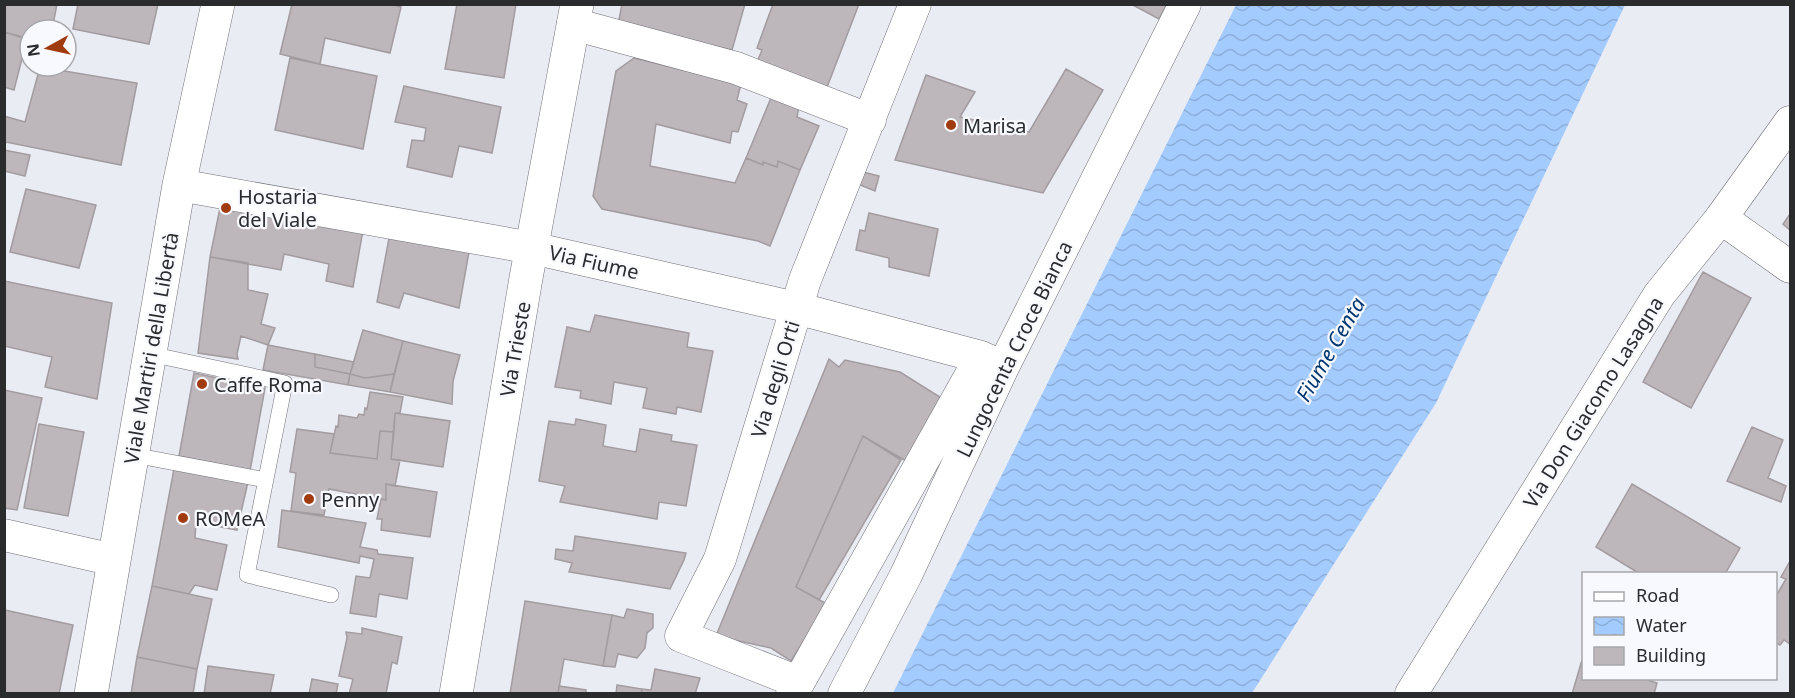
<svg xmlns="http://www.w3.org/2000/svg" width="1795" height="698" font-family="'Noto Sans',sans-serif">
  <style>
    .water { fill: url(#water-waves) }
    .building { fill: #bdb6ba; stroke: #a29b9f; stroke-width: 1.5 }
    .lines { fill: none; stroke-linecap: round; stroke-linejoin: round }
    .lane-casing { stroke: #6e7077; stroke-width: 16 }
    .street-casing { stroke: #6e7077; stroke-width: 33 }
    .secondary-casing { stroke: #6e7077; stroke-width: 34 }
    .lane { stroke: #fff; stroke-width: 15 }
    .street { stroke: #fff; stroke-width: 32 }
    .secondary { stroke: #fff; stroke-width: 33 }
    .poi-dot { fill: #a03b0f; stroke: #f8f9fe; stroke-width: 2 }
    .labels { text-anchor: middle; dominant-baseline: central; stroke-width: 4.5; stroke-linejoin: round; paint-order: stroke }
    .poi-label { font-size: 20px; fill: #2a2b2d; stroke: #f8f9fe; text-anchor: start }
    .street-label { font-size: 20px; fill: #2a2b2d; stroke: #f8f9fe }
    .water-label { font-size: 21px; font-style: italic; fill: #003772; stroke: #f8f9fe }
  </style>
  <defs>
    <pattern id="water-waves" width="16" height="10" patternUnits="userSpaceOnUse" patternTransform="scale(1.5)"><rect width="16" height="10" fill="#a3cbfe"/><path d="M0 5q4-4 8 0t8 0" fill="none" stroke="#8caeda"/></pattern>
  </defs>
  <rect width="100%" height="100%" fill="#eaecf4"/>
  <path class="water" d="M 1236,5 L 1625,5 L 1436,403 L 1252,693 L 893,693 Z"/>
  <path class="building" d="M 4,4 L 57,4 L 52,30 L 30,30 L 30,39 L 4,32 Z
    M 78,4 L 158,4 L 149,44 L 73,29 Z
    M 292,4 L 389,4 L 401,7 L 390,53 L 325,38 L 320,64 L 280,54 Z
    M 457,4 L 516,4 L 504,78 L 445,69 Z
    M 622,4 L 745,4 L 732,50 L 618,25 Z
    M 773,4 L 859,4 L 824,95 L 755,67 L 762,50 L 757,48 Z
    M 1131,4 L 1167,4 L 1159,19 Z
    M 4,32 L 27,39 L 14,90 L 4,87 Z
    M 290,58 L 377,76 L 363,149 L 275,130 Z
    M 634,58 L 741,84 L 737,100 L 747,104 L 738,132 L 732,131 L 730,143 L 656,124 L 650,166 L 735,183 L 746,158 L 763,165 L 763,162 L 777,167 L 778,161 L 800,170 L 770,246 L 758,241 L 602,209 L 593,196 L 616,71 Z
    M 40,67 L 137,83 L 121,165 L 6,142 L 4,148 L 4,116 L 25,122 Z
    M 1066,69 L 1103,90 L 1043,193 L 895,160 L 926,75 L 975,92 L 960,117 L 1029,132 Z
    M 404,86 L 501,107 L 492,153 L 459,146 L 452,177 L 407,167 L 412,140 L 424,141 L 426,128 L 395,122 Z
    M 773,93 L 800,102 L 797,117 L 819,126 L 800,170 L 778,161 L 777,167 L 763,162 L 763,165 L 746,158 Z
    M 4,150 L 30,155 L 25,176 L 4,171 Z
    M 863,172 L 879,176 L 875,191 L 858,184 Z
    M 26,189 L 96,205 L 79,268 L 10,252 Z
    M 221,203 L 363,230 L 353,287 L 326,281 L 329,264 L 284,254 L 281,270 L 210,257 Z
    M 869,213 L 938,229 L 929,276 L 889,267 L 889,258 L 856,250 L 860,230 L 865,231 Z
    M 1790,214 L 1790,230 L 1783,224 Z
    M 390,233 L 469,252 L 459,308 L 404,293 L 399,308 L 377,302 Z
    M 210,257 L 248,263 L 248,290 L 268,294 L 261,324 L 275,328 L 268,345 L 241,336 L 237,354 L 238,359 L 198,353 Z
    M 1703,272 L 1751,298 L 1691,408 L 1643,382 Z
    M 4,281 L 112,303 L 97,399 L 45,387 L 52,357 L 4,346 Z
    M 595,315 L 689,333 L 687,347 L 713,351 L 701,412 L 677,407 L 676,414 L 643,408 L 647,388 L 614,382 L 611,404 L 580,398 L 581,391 L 555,387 L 567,327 L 590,332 Z
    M 363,330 L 403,341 L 394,374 L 365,378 L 350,374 Z
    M 403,341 L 460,355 L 453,381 L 452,404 L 390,392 Z
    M 268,345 L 315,354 L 315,367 L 350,374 L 348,385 L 263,370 Z
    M 315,354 L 354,362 L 350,374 L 315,367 Z
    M 829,359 L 839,367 L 845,360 L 900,372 L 943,399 L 906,461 L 863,436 L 796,587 L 827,604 L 791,661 L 771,648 L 716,636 Z
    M 194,373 L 265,388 L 250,471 L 179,456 Z
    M 350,374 L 365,378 L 394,374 L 390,392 L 348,385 Z
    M 4,390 L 42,398 L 17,510 L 4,508 Z
    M 370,392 L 403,397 L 400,413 L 395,413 L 394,432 L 380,431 L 377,459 L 330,453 L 336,426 L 338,427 L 339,415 L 357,418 L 359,414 L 364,415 L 365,408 L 367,409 Z
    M 395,413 L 450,421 L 443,467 L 391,459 Z
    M 576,419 L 606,425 L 603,446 L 636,452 L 640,429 L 672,435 L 671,441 L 697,445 L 686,506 L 659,502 L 657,519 L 560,502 L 565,486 L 539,481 L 549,421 L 575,425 Z
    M 39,424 L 84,432 L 68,516 L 24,508 Z
    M 1752,427 L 1783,440 L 1768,478 L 1786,486 L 1781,502 L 1727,481 Z
    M 297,429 L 334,434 L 330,453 L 377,459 L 380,431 L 394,432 L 391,459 L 400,460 L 395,486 L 386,484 L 386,500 L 329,489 L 324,515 L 291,511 L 296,473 L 290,472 Z
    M 863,436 L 901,460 L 819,600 L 796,587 Z
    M 174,469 L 248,482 L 237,530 L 196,522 L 195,538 L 227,545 L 217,590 L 195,585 L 189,594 L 152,586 Z
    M 386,484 L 437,492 L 430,537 L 381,530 L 382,519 L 377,519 L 381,499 L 386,500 Z
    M 1632,484 L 1740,548 L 1725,574 L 1640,574 L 1596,547 Z
    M 282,510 L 366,523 L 360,547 L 377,550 L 378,554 L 413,558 L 407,599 L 379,594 L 376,617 L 350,613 L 356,576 L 370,578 L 374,559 L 360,556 L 359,563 L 278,547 Z
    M 575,536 L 686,553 L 684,560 L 670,589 L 569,572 L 572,563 L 555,559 L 556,549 L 573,551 Z
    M 1790,561 L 1790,644 L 1784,640 L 1780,645 L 1776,643 L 1776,596 L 1786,579 L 1781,577 Z
    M 152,586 L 212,599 L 197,669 L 137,657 Z
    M 525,601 L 612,615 L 603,666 L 564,659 L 558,694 L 510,694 Z
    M 627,609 L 653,614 L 653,628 L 647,633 L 645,648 L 637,658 L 618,654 L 615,667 L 603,666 L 612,615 L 624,618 Z
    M 5,610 L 73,625 L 59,694 L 4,694 Z
    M 362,628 L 402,637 L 397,664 L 392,662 L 386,694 L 349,694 L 353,679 L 339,676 L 347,638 L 346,632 L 362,634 Z
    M 137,657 L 197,669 L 193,694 L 131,694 Z
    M 1582,660 L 1584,678 L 1642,678 L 1657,683 L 1654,694 L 1572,694 Z
    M 208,666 L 274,675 L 270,694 L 204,694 Z
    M 655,669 L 700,678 L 695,694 L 641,694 L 642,689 L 651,690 Z
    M 312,679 L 338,684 L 336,694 L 309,694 Z
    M 617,685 L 642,689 L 641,694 L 616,694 Z
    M 559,686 L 586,690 L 586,694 L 558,694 Z"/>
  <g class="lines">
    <defs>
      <path id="lane" d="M 150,354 L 285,383 L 247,575 L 331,595
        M 133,455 L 266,480"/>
      <path id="street" d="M 573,24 L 736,68 L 870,120
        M 179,185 L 532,248 L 796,308 L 981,357 L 1003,367
        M 1721,218 L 1790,267
        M 4,535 L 114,560
        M 798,682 L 681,636 L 720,559 L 805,280 L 915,4
        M 792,694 L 981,357
        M 844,694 L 906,575 L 1003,367 L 1185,4
        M 1411,694 L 1659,295 L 1721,218 L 1790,122"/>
      <path id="secondary" d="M 91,694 L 179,185 L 218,4
        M 456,694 L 526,278 L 577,4"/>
    </defs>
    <use href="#lane" class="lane-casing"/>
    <use href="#street" class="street-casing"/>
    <use href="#secondary" class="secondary-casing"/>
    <use href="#lane" class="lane"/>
    <use href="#street" class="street"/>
    <use href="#secondary" class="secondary"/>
  </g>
  <g class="poi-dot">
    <circle cx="951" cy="125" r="6"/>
    <circle cx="226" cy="208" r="6"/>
    <circle cx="202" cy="384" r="6"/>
    <circle cx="309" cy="499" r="6"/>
    <circle cx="183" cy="518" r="6"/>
  </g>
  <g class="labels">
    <g class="poi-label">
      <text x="963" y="125">Marisa</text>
      <text x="238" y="196">Hostaria<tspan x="238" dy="23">del Viale</tspan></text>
      <text x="214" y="384">Caffe Roma</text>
      <text x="321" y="499">Penny</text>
      <text x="195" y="518">ROMeA</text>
    </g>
    <g class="street-label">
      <text transform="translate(594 262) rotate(13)">Via Fiume</text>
      <text transform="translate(151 348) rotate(-80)">Viale Martiri della Libertà</text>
      <text transform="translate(515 349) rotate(-80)">Via Trieste</text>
      <text transform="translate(1014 349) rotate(-64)">Lungocenta Croce Bianca</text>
      <text transform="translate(775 379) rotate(-73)">Via degli Orti</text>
      <text transform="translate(1593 402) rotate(-58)">Via Don Giacomo Lasagna</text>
    </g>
    <g class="water-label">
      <text transform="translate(1330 349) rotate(-60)">Fiume Centa</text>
    </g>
  </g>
  <rect width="1795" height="698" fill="none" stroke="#2a2b2d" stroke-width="12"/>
  <rect x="1582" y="572" width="195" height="108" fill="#f8f9fe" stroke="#a6a7aa" stroke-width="1.5"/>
  <rect x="1594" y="592" width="30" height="9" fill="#ffffff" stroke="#a6a7aa" stroke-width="1.5"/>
  <text x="1636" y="602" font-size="18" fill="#2a2b2d">Road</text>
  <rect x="1594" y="617" width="30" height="18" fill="url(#water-waves)" stroke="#a6a7aa" stroke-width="1.5"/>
  <text x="1636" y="632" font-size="18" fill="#2a2b2d">Water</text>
  <rect x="1594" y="647" width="30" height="18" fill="#bdb6ba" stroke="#a6a7aa" stroke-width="1.5"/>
  <text x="1636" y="662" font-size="18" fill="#2a2b2d">Building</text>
  <g transform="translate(48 48) rotate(262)"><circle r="28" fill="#f8f9fe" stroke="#a6a7aa" stroke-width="1.5"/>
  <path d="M0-4.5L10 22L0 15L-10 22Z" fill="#a03b0f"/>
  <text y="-9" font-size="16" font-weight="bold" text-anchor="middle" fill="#2a2b2d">N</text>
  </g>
</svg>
